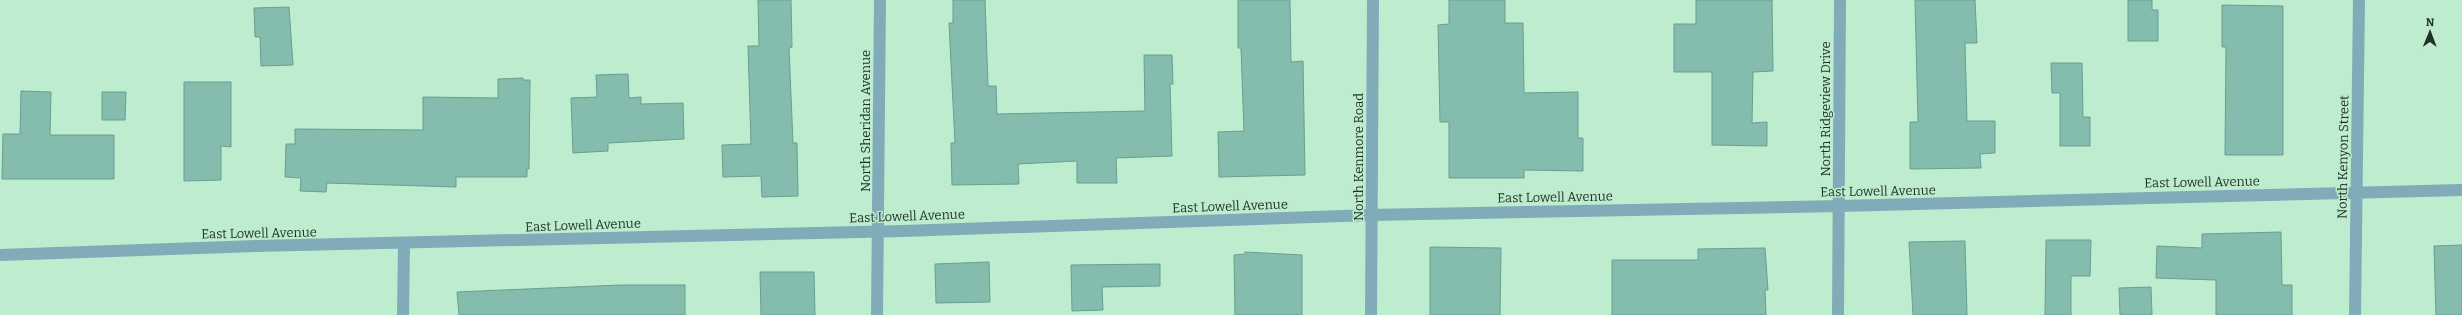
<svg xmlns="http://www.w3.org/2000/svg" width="2462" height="315" font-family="Bitter,serif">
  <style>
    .building { fill: #84bcad; stroke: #679f91 }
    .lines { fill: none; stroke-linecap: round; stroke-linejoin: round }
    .minor { stroke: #7facb8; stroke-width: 12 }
    .labels { text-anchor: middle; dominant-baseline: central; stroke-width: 3; stroke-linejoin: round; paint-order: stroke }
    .street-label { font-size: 13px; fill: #1f3126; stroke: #beecce }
  </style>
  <rect width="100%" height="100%" fill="#beecce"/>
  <path class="building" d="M 758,0 L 791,0 L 792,47 L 789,48 L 793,143 L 797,143 L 798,196 L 762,197 L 761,176 L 723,177 L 722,145 L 751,144 L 748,46 L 759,46 Z
    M 953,0 L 985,0 L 988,86 L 996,86 L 997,114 L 1145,111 L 1144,55 L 1172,55 L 1173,84 L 1170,84 L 1172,156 L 1116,158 L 1117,183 L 1077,183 L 1077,161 L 1018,164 L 1019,184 L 952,185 L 951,143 L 955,143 L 949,23 L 953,23 Z
    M 1238,0 L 1290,0 L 1291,62 L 1303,61 L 1305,175 L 1219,177 L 1218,132 L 1244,131 L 1241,48 L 1238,48 Z
    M 1449,0 L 1505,0 L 1505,23 L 1523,23 L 1524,93 L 1578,92 L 1578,138 L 1583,138 L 1583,171 L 1524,170 L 1524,178 L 1449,178 L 1449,122 L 1440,122 L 1438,25 L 1449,24 Z
    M 1696,0 L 1772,0 L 1773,71 L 1753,72 L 1752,123 L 1767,122 L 1767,146 L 1712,145 L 1712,72 L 1674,72 L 1674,24 L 1696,24 Z
    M 1915,0 L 1975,0 L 1977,43 L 1965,43 L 1967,121 L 1995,121 L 1995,153 L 1980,154 L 1981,168 L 1910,169 L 1910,122 L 1918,122 Z
    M 2128,0 L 2152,0 L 2152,10 L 2158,10 L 2158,41 L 2128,41 Z
    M 2222,5 L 2283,6 L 2283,155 L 2225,155 L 2226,47 L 2222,47 Z
    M 289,7 L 293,65 L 261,66 L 260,37 L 255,37 L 254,8 Z
    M 2051,63 L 2082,63 L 2083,117 L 2090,117 L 2090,146 L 2060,146 L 2060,93 L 2052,93 Z
    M 628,74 L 629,98 L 641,97 L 641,104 L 683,103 L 684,139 L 608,143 L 608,151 L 573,153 L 571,98 L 597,97 L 596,75 Z
    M 523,78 L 523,80 L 530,80 L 529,169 L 527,169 L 527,177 L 456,177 L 456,187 L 327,183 L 326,192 L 300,191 L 301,178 L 285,177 L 286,144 L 295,144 L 295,129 L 423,130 L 423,97 L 498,98 L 498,79 Z
    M 184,82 L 231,82 L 231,147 L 221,146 L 221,180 L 184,181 Z
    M 21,91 L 51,92 L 50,135 L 114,135 L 114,179 L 2,179 L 3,134 L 20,134 Z
    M 102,92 L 126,92 L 125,120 L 102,120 Z
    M 2281,232 L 2282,285 L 2292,285 L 2292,315 L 2216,315 L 2216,280 L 2156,278 L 2157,246 L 2202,248 L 2202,234 Z
    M 2046,240 L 2091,240 L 2090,276 L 2071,276 L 2071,315 L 2045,315 Z
    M 1965,241 L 1967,315 L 1913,315 L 1909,242 Z
    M 2462,245 L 2462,315 L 2436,315 L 2434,246 Z
    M 1430,247 L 1501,248 L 1500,315 L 1430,315 Z
    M 1765,248 L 1768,290 L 1765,290 L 1766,315 L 1612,315 L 1612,260 L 1698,260 L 1698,249 Z
    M 1245,252 L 1302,255 L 1302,315 L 1235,315 L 1234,255 L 1245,254 Z
    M 989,262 L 990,302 L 936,303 L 935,264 Z
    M 1160,264 L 1160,286 L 1102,287 L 1103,310 L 1072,311 L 1071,265 Z
    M 760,272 L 814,272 L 815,315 L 761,315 Z
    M 620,285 L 685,285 L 685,315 L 459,315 L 457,292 Z
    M 2151,287 L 2152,315 L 2120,315 L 2119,288 Z"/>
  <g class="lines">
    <path class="minor" d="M 0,255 L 256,246 L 903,231 L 1371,215 L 1839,206 L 2462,190
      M 403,315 L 404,244
      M 877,315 L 880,0
      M 1371,315 L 1373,0
      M 1838,315 L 1840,0
      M 2355,315 L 2359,0"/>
  </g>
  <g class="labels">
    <g class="street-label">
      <text transform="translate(1825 109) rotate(-90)">North Ridgeview Drive</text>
      <text transform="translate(865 121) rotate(-90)">North Sheridan Avenue</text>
      <text transform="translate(1358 157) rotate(-90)">North Kenmore Road</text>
      <text transform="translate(2343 157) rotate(-89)">North Kenyon Street</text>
      <text transform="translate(2202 182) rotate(-1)">East Lowell Avenue</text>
      <text transform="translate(1878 191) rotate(-1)">East Lowell Avenue</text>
      <text transform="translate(1555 197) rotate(-1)">East Lowell Avenue</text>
      <text transform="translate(1230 206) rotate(-2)">East Lowell Avenue</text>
      <text transform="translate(907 216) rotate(-2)">East Lowell Avenue</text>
      <text transform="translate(583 225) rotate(-2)">East Lowell Avenue</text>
      <text transform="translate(259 233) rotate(-1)">East Lowell Avenue</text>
    </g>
  </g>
  <g transform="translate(2430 32) rotate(1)" stroke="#beecce" stroke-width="3" paint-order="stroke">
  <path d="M0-3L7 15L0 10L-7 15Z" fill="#1f3126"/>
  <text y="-6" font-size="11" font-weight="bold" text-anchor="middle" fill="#1f3126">N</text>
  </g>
</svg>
